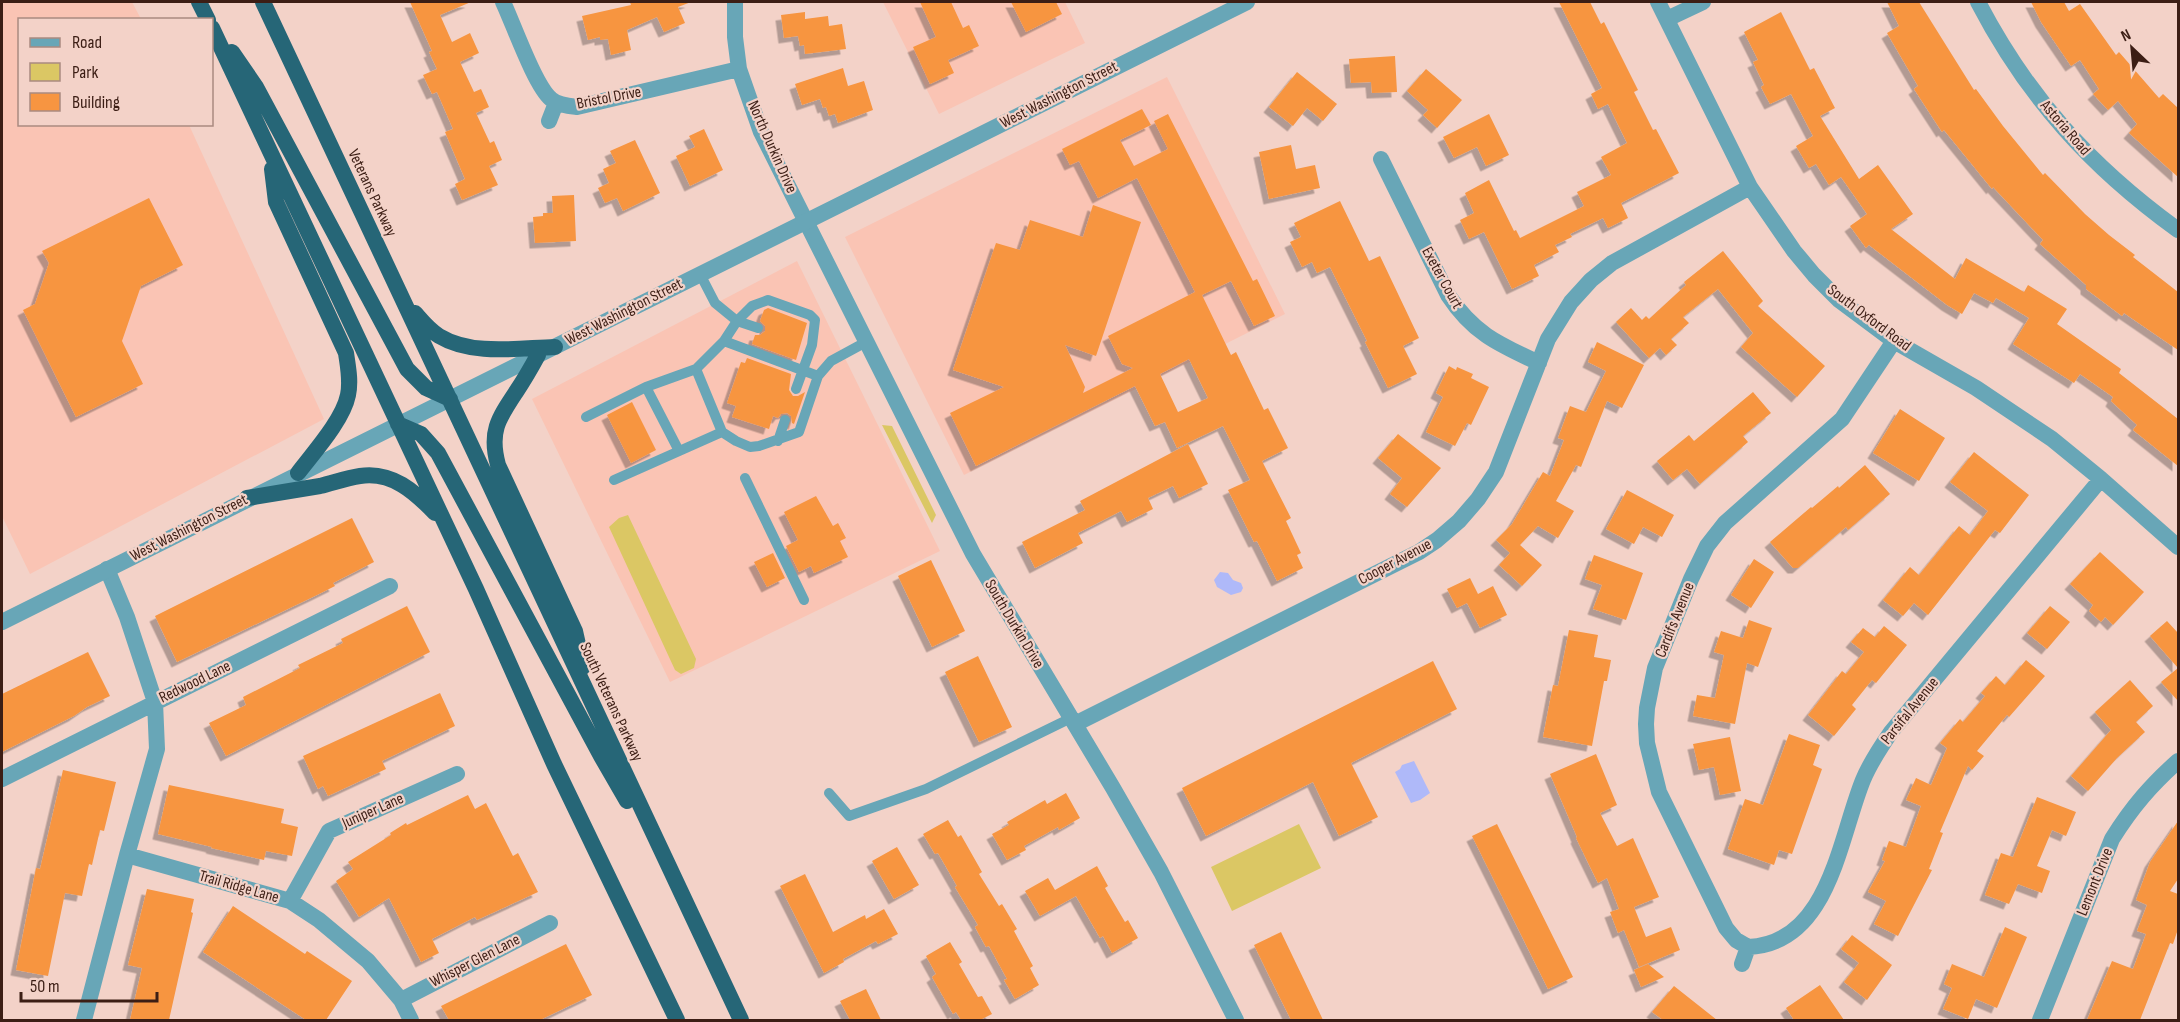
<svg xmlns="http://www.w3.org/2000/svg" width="2180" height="1022" font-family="'Sofia Sans Condensed',sans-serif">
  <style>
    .built { fill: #fac4b4 }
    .green { fill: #dbc764 }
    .water { fill: #afb9f9 }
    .building { fill: #f79541; fill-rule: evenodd; filter: url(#shadow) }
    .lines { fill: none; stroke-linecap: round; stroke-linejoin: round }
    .service { stroke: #68a6b7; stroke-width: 10 }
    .minor { stroke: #68a6b7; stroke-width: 16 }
    .tertiary { stroke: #68a6b7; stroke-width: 16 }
    .trunk { stroke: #266677; stroke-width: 16 }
    .labels { text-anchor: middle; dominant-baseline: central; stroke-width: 4.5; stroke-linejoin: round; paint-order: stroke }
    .street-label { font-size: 16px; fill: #3c1e15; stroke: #f3d2c8 }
  </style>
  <defs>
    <filter id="shadow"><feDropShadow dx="-5.5" dy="5.5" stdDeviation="0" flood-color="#0004"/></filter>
  </defs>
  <rect width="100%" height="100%" fill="#f3d2c8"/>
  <path class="built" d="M 2,2 L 132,2 L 141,19 L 20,20 L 20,124 L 189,125 L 324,419 L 30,574 L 2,516 Z
    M 883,2 L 1065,2 L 1085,43 L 939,114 Z
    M 1167,77 L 1285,314 L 964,475 L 845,237 Z
    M 797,261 L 940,551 L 670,682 L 532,399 Z"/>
  <path class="green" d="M 882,425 L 892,426 L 936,515 L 932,523 Z
    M 628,515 L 696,659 L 694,668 L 681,674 L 675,670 L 609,527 L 619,518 Z
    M 1299,824 L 1321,868 L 1232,911 L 1211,867 Z"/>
  <path class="water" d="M 1220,572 L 1228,573 L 1233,580 L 1241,583 L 1243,588 L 1241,592 L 1231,595 L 1217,587 L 1214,580 Z
    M 1414,761 L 1430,793 L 1420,800 L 1411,803 L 1395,772 L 1400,769 L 1402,765 Z"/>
  <path class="building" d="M 410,2 L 471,2 L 440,15 L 452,42 L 470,33 L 479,53 L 460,62 L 474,92 L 481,89 L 489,107 L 476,113 L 490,143 L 494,141 L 502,160 L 489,166 L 498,185 L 462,200 L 455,184 L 465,179 L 445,132 L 453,129 L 437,92 L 432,94 L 423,75 L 437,69 L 429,52 L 432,51 Z
    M 630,2 L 691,2 L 678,7 L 685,23 L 664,32 L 657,17 L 627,30 L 631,50 L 611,55 L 608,39 L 600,40 L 600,37 L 588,40 L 582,16 L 631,5 Z
    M 920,2 L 951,2 L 963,28 L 969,25 L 979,46 L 948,60 L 954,73 L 930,84 L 913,47 L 936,37 Z
    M 1011,2 L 1056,2 L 1062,14 L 1026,32 Z
    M 1559,2 L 1590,2 L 1601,24 L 1604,22 L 1638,90 L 1634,92 L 1653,130 L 1656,129 L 1679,173 L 1621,203 L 1628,218 L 1608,228 L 1603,218 L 1570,234 L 1572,237 L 1555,245 L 1559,252 L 1534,265 L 1539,276 L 1512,289 L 1484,232 L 1469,239 L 1460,220 L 1474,213 L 1465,193 L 1489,180 L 1514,231 L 1516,230 L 1520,238 L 1584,206 L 1577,192 L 1611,175 L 1601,157 L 1627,143 L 1608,104 L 1598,109 L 1591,94 L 1602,88 Z
    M 1887,2 L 1919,2 L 1974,90 L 1976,89 L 2003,126 L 2043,175 L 2045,173 L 2085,214 L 2109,235 L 2135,255 L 2133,257 L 2178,292 L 2178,350 L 2124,313 L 2122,316 L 2086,289 L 2086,285 L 2040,244 L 2043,240 L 1993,187 L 1992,189 L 1944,130 L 1942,132 L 1914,89 L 1918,86 L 1887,33 L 1899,26 Z
    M 2031,2 L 2064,2 L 2069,11 L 2080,4 L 2116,55 L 2119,52 L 2159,98 L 2163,94 L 2178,108 L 2178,177 L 2129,133 L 2137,124 L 2118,101 L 2108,110 L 2093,94 L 2099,89 L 2080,60 L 2071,66 L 2041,22 Z
    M 805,12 L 805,19 L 828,16 L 829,26 L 842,24 L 846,49 L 805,54 L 804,45 L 800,46 L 798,36 L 784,38 L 781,15 Z
    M 1781,12 L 1810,70 L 1814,68 L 1835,108 L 1820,116 L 1859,179 L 1878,165 L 1913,214 L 1891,229 L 1955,279 L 1966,258 L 2024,292 L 2028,285 L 2067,309 L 2057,324 L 2121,369 L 2119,373 L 2178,419 L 2178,466 L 2133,430 L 2137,425 L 2111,401 L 2113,397 L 2080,374 L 2074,383 L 2013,344 L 2029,318 L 1996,298 L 1993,303 L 1974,293 L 1962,314 L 1947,305 L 1869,245 L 1866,248 L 1850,226 L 1867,214 L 1841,177 L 1829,185 L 1816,164 L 1809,168 L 1796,146 L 1813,136 L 1791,94 L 1770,104 L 1761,87 L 1764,85 L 1753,62 L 1758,60 L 1744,32 Z
    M 1395,56 L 1397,92 L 1372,93 L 1371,82 L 1351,83 L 1349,59 Z
    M 843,68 L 848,86 L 864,81 L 873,110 L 838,123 L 835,114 L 829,116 L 826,107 L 823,108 L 820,99 L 802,105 L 795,84 Z
    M 1426,69 L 1462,100 L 1437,128 L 1423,115 L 1428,110 L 1407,91 Z
    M 1297,72 L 1337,104 L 1323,121 L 1307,108 L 1293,126 L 1269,107 Z
    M 1142,109 L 1151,125 L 1120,140 L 1134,166 L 1168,149 L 1154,121 L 1168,114 L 1253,281 L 1257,279 L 1275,316 L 1254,326 L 1231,281 L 1202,295 L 1231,355 L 1236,352 L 1264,410 L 1268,408 L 1288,448 L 1262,461 L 1291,518 L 1286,521 L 1301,553 L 1297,555 L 1303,568 L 1277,581 L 1257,541 L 1254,542 L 1228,490 L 1250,480 L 1223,426 L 1177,448 L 1165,422 L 1155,426 L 1135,386 L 976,466 L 950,413 L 1004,387 L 953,370 L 996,243 L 1020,250 L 1030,220 L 1083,237 L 1093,205 L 1141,222 L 1096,356 L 1065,345 L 1085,387 L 1083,393 L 1133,368 L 1122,364 L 1108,336 L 1195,292 L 1137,178 L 1098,198 L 1079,161 L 1070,165 L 1062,149 ZM 1189,359 L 1208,398 L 1178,412 L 1160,374 Z
    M 1489,114 L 1509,155 L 1486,166 L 1477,147 L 1454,158 L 1443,137 Z
    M 704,129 L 723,170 L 690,186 L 676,156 L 695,147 L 689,136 Z
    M 635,140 L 660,193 L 623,211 L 617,198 L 605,203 L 598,188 L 609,183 L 603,169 L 616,163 L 610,151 Z
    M 1291,145 L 1296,169 L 1315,165 L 1320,188 L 1269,199 L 1259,152 Z
    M 574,195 L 576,241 L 535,243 L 533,217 L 543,216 L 543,213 L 553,213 L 552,196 Z
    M 149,198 L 183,265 L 141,286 L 122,341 L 143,384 L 76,417 L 23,310 L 35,304 L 49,263 L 42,251 Z
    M 1340,201 L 1369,261 L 1380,256 L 1419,338 L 1403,346 L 1417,374 L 1388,388 L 1365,342 L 1367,341 L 1330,267 L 1317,273 L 1312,262 L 1302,267 L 1290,242 L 1301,237 L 1294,223 Z
    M 1723,251 L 1763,301 L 1758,306 L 1825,366 L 1797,397 L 1741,347 L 1753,333 L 1718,289 L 1683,317 L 1689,323 L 1671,339 L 1677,345 L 1666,355 L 1660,348 L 1649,358 L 1616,322 L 1631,308 L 1642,320 L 1646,316 L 1649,319 L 1686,285 L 1684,282 Z
    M 768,308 L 807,323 L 796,360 L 752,344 L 755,335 L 760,335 L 765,331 L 765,326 L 760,321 L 764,310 Z
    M 1597,342 L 1644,365 L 1622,408 L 1607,401 L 1581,467 L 1576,465 L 1556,501 L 1574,511 L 1558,538 L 1538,526 L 1520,545 L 1542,565 L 1522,586 L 1499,565 L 1510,553 L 1496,540 L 1512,524 L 1543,472 L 1550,476 L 1564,440 L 1558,438 L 1570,406 L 1586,412 L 1606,371 L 1588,362 Z
    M 747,358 L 791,374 L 789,390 L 793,396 L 798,396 L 805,392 L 794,424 L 792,423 L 791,416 L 787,413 L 781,414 L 778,418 L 773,416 L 769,429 L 732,417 L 736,406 L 727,403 L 741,362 L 745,363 Z
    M 1449,366 L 1456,370 L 1457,367 L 1473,374 L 1471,378 L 1489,387 L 1471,425 L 1467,423 L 1455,446 L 1426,432 L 1443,397 L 1436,393 Z
    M 1753,392 L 1771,413 L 1743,436 L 1748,442 L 1700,484 L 1687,469 L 1673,480 L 1657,461 L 1689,435 L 1694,441 Z
    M 632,402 L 656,450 L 631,463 L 607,415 Z
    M 1900,409 L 1945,438 L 1919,481 L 1873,453 Z
    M 1398,434 L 1441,468 L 1407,507 L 1390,494 L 1402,478 L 1378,458 Z
    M 1188,444 L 1208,484 L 1179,498 L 1173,486 L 1148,498 L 1153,509 L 1127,522 L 1121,511 L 1078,533 L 1083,543 L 1035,568 L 1022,542 L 1085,510 L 1080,501 Z
    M 1974,452 L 2029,495 L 2000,533 L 1995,530 L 1928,615 L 1914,603 L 1903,616 L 1883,600 L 1910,567 L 1919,575 L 1959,526 L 1970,535 L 1988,511 L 1950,482 Z
    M 1865,465 L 1890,494 L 1848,530 L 1846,527 L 1798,568 L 1793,568 L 1770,542 L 1811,507 L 1812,508 L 1838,486 L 1839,488 Z
    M 1627,490 L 1674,515 L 1662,537 L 1643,527 L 1634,544 L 1606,529 Z
    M 816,496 L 833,526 L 838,523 L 846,538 L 840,541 L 848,557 L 814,573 L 811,566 L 799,572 L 786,546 L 798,540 L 784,512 Z
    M 352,518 L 374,562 L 333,583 L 335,586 L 317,595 L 177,662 L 155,616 Z
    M 2100,552 L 2144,592 L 2113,625 L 2105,617 L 2101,622 L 2089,611 L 2093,605 L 2070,584 Z
    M 773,553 L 785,578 L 767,587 L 754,562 Z
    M 1594,555 L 1643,573 L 1626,620 L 1593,609 L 1602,585 L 1585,579 Z
    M 1754,559 L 1774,572 L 1751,608 L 1731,595 Z
    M 931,560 L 965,631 L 932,647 L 898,576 Z
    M 1470,578 L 1478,594 L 1493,586 L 1507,615 L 1480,628 L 1467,603 L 1457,608 L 1447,589 Z
    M 407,606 L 430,652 L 226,756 L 209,723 L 246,705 L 243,697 L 300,668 L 298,665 L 343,643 L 341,639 Z
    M 2050,606 L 2070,622 L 2047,649 L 2027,633 Z
    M 1749,620 L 1772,628 L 1758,667 L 1747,663 L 1735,724 L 1693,716 L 1697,695 L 1715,698 L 1724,655 L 1714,652 L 1721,631 L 1743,638 Z
    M 2167,621 L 2178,633 L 2178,701 L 2161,682 L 2178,668 L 2150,636 Z
    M 1884,626 L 1907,645 L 1876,683 L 1872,680 L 1852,705 L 1856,709 L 1834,736 L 1808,715 L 1842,671 L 1846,674 L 1864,652 L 1851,642 L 1863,628 L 1875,637 Z
    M 1569,630 L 1598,635 L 1594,657 L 1611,660 L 1607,681 L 1604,681 L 1592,746 L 1543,737 L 1553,685 L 1558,686 Z
    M 88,652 L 110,696 L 87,707 L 74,716 L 2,752 L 2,694 Z
    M 978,656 L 1012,727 L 979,742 L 945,672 Z
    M 2026,660 L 2045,676 L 2009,717 L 2007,715 L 1977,751 L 1984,756 L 1972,770 L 1968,766 L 1940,832 L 1943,833 L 1929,869 L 1932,870 L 1898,936 L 1874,924 L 1886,901 L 1868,892 L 1885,861 L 1882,860 L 1889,841 L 1906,847 L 1921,806 L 1906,800 L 1916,778 L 1931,785 L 1947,748 L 1940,743 L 1960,719 L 1963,722 L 1985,696 L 1981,693 L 1996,676 L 2005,685 Z
    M 1433,661 L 1457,709 L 1351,763 L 1378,817 L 1339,836 L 1313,782 L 1206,836 L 1182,788 Z
    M 2130,680 L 2153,706 L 2136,722 L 2145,732 L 2117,758 L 2088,791 L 2071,776 L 2111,730 L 2095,712 Z
    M 440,693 L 455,726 L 382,761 L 386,769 L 328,796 L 323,786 L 318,789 L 303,756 Z
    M 1789,734 L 1820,745 L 1813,765 L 1822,769 L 1792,854 L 1779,850 L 1774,865 L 1728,849 L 1745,799 L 1763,805 Z
    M 1730,737 L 1741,791 L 1720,795 L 1714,767 L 1699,770 L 1693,744 Z
    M 1596,754 L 1617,805 L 1600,813 L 1617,846 L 1633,838 L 1659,897 L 1634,907 L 1646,937 L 1671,927 L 1680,950 L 1639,967 L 1624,930 L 1618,933 L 1610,912 L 1619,909 L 1607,878 L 1598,883 L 1576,838 L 1577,837 L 1550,774 Z
    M 63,770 L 116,782 L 104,831 L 100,830 L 92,865 L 89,864 L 82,896 L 65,893 L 48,976 L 16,970 L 36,868 L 40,869 Z
    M 169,785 L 284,809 L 281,823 L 298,827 L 292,856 L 266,851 L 264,860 L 211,848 L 212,847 L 158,834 Z
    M 1066,793 L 1080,818 L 1059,830 L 1058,827 L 1024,846 L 1026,850 L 1007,860 L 992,834 L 1009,825 L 1007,822 L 1045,800 L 1047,804 Z
    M 468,795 L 475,809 L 486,803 L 513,856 L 518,853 L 538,892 L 477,920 L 475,917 L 432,939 L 439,953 L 421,962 L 389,898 L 359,917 L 336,881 L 353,869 L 348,862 L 391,835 L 390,833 L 406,823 L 407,825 Z
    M 2037,797 L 2076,812 L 2066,836 L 2052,830 L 2037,866 L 2050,871 L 2042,893 L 2018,884 L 2009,904 L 1985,895 L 2001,853 L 2013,857 Z
    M 948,820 L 958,837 L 961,835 L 982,872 L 979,874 L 999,906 L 1002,904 L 1017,929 L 1014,931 L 1033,966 L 1030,968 L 1039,985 L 1015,999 L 1004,980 L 1007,979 L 989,946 L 986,947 L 975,927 L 978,925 L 955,887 L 957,886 L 938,853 L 935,854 L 923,834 Z
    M 2178,821 L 2178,879 L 2170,891 L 2178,894 L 2178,929 L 2173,944 L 2170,943 L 2140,1020 L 2087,1020 L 2112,961 L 2133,969 L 2146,934 L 2137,931 L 2147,905 L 2136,900 L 2150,862 Z
    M 1497,824 L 1573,977 L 1548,989 L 1472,836 Z
    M 897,847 L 919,885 L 894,899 L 872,861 Z
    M 1097,866 L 1108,886 L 1105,888 L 1125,922 L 1128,920 L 1138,938 L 1112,953 L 1103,936 L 1100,938 L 1076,896 L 1040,916 L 1025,891 L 1048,878 L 1055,890 Z
    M 805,874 L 833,932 L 865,915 L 866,919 L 884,909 L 898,934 L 878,944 L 876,941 L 843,959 L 844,962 L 824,973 L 780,886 Z
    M 147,889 L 194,899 L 191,912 L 193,913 L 169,1020 L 130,1020 L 142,968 L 128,965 Z
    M 233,906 L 305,954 L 307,951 L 352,981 L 326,1020 L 306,1020 L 203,952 Z
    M 2005,927 L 2027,937 L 1997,1008 L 1976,999 L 1968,1019 L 1943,1009 L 1952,988 L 1944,984 L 1952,964 L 1984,977 Z
    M 1281,932 L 1305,982 L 1323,1020 L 1291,1020 L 1281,1000 L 1254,945 Z
    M 1852,935 L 1892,965 L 1867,1000 L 1844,982 L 1859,963 L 1841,949 Z
    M 950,942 L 962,962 L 959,964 L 978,997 L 982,996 L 992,1014 L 980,1020 L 961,1020 L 956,1012 L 953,1014 L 932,977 L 936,974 L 926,956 Z
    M 566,944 L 592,995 L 540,1020 L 449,1020 L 441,1006 Z
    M 1648,964 L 1664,977 L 1641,987 L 1634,970 Z
    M 1820,985 L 1844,1020 L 1794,1020 L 1786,1008 Z
    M 1674,986 L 1717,1020 L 1663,1020 L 1652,1012 Z
    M 866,989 L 881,1020 L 850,1020 L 840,1001 Z"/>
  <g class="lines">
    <path class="service" d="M 700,274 L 715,303 L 737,321 L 724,341 L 696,369 L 722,432 L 736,441 L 750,447 L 759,446 L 799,432 L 818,376 L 831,361 L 866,342
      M 758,328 L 737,321 L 752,306 L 768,300 L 810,315 L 815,320 L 812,345 L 796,389
      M 724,341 L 818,376
      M 646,387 L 679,451
      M 586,417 L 646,387 L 696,369
      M 778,441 L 785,420
      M 745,478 L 804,600
      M 614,480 L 722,432
      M 829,793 L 849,816 L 926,789 L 1071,718"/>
    <path class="minor" d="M 503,2 C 513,23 535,86 551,99 C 558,105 569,106 577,107 L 739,69
      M 735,2 L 735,37 L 739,69 L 761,132 L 973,554 L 1113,788 L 1161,872 L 1236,1020
      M 1658,2 L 1750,187 L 1794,251 L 1814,275 L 1839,300 L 1894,341 L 1976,388 L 2052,439 L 2101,479 L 2178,547
      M 1978,2 C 2028,98 2091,167 2178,230
      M 1667,19 L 1703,2
      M 549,121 L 556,103
      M 1381,159 L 1448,295 C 1473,333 1498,344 1539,363
      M 107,569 L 127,617 L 155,702 L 157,749 L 127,855
      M 1075,724 L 1419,552 L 1437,540 L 1459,521 L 1478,499 L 1496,472 L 1548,339 L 1571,302 L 1591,280 L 1612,263 L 1750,187
      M 2,779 L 390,586
      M 290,901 L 329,831 L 457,774
      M 1748,947 L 1736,940 L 1726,928 L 1659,792 L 1647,743 L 1646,724 L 1647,708 L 1655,668 L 1691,579 L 1707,546 L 1725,523 L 1842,419 L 1894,341
      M 1748,947 C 1829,944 1839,839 1863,780 C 1870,763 1880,748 1891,732 L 2101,479
      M 1742,964 L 1748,947
      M 401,1000 L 550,923
      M 84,1020 L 127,855 L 290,901 L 319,920 L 368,961 L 401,1000 L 411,1020
      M 2040,1020 L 2112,839 C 2132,807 2151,785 2178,761"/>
    <path class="tertiary" d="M 2,622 L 1247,2"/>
    <path class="trunk" d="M 199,2 L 208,20
      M 263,2 L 741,1020
      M 212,28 L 476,589 L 554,764 L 677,1020
      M 232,52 L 256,87 L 407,369 L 426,388 L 450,399
      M 272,169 L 276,202 L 346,353 C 348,367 351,381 348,395 C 343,420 314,452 298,473
      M 415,313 C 422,321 429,330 439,336 C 472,356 518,348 555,347
      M 538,355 C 531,368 524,380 516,392 C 498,419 489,432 498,465 L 575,631 L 583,667
      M 398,424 L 421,434 L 438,453 L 601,756 L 627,801
      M 247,498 C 271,494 296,490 320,486 C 333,483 346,478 360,476 C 392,471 415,492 435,513"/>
  </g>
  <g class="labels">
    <g class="street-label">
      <text transform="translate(1059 95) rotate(-27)">West Washington Street</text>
      <text transform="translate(609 98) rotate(-11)">Bristol Drive</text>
      <text transform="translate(2065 128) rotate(49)">Astoria Road</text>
      <text transform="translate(772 147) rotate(66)">North Durkin Drive</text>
      <text transform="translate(372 193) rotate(65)">Veterans Parkway</text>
      <text transform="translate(1442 278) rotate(61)">Exeter Court</text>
      <text transform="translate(624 312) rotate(-27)">West Washington Street</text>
      <text transform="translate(1869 318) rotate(37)">South Oxford Road</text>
      <text transform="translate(189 528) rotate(-27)">West Washington Street</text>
      <text transform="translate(1395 562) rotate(-28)">Cooper Avenue</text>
      <text transform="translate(1675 620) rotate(-68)">Cardifs Avenue</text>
      <text transform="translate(1014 624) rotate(59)">South Durkin Drive</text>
      <text transform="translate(195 682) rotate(-26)">Redwood Lane</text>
      <text transform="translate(611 702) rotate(65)">South Veterans Parkway</text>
      <text transform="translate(1910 711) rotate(-51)">Parsifal Avenue</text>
      <text transform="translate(373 811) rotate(-24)">Juniper Lane</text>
      <text transform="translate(2095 882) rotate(-68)">Lemont Drive</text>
      <text transform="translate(239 887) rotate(16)">Trail Ridge Lane</text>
      <text transform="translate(475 961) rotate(-27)">Whisper Glen Lane</text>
    </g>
  </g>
  <rect width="2180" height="1022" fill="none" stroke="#3c1e15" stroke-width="6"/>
  <rect x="18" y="18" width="195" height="108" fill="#f3d2c8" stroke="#aa8a80" stroke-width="1.5"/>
  <rect x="30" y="38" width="30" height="9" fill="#68a6b7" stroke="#aa8a80" stroke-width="1.5"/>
  <text x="72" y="48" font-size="18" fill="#3c1e15">Road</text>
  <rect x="30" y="63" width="30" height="18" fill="#dbc764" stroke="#aa8a80" stroke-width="1.5"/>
  <text x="72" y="78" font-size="18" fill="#3c1e15">Park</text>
  <rect x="30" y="93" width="30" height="18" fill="#f79541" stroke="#aa8a80" stroke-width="1.5"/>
  <text x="72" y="108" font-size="18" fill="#3c1e15">Building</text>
  <g transform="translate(2132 48) rotate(334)" stroke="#f3d2c8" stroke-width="4.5" paint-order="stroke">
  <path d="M0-4.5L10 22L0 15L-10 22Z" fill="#3c1e15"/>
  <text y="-9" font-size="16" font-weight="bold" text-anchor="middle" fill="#3c1e15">N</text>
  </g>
  <path d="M21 992v9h136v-9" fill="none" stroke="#3c1e15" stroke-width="3"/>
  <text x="30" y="992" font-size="18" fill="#3c1e15" stroke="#f3d2c8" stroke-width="4.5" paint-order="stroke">50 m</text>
</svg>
